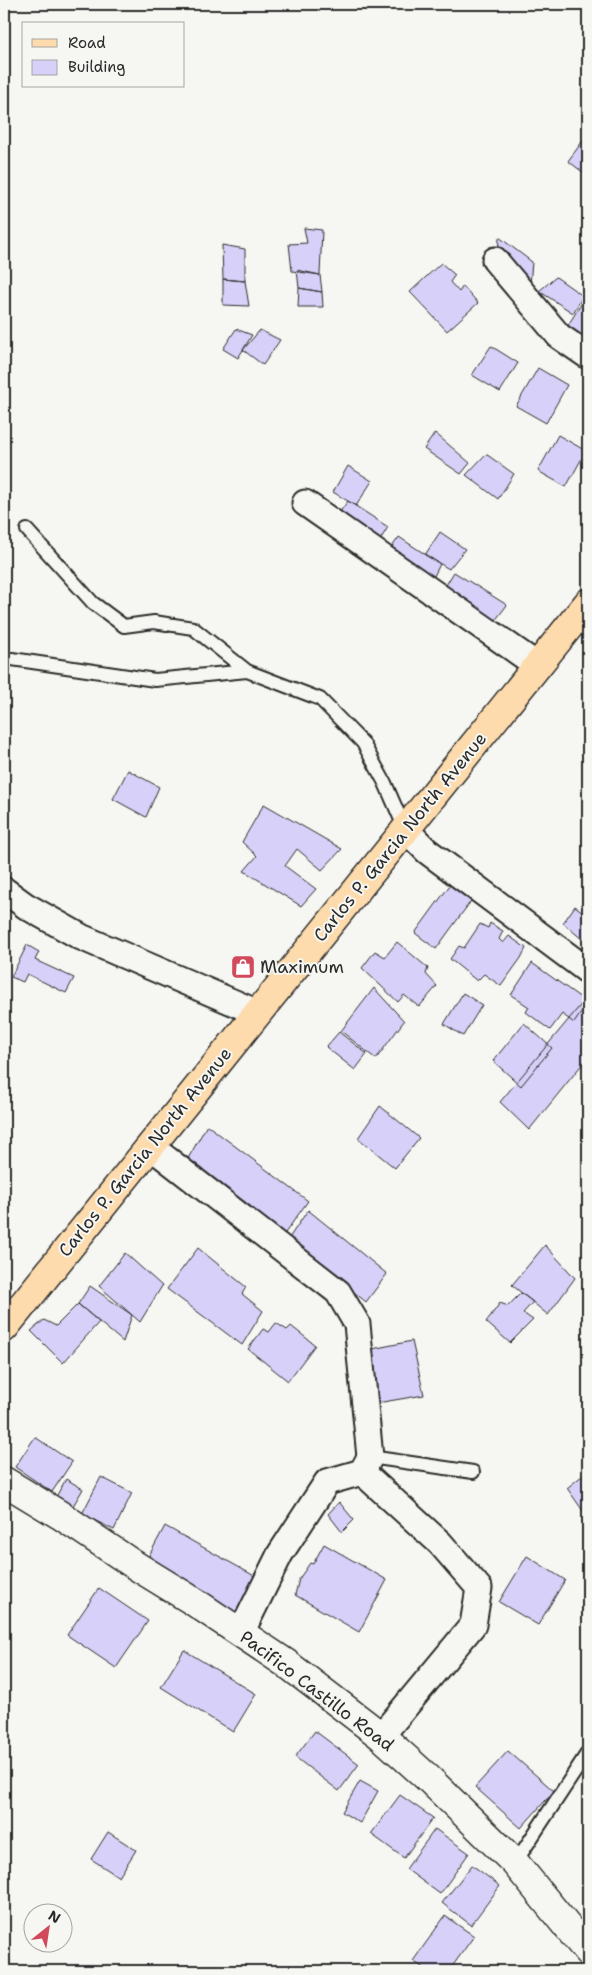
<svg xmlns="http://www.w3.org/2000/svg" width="592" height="1975" font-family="'Shantell Sans',sans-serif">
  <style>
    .building { fill: #d7d0f8; stroke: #2b2b2b }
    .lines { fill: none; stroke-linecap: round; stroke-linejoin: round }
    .service-casing { stroke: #2b2b2b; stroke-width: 16 }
    .minor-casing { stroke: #2b2b2b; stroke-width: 29 }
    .secondary-casing { stroke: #2b2b2b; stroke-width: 31 }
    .primary-casing { stroke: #2b2b2b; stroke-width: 31 }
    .service { stroke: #f6f6f2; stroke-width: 12 }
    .minor { stroke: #f6f6f2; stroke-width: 25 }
    .secondary { stroke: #f6f6f2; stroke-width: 28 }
    .primary { stroke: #fedbac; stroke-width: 28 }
    .labels { text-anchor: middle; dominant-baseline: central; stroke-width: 4; stroke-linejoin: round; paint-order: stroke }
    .street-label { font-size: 18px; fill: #2b2b2b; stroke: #f6f6f2 }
    .poi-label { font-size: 18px; fill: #2b2b2b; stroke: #f6f6f2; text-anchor: start }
  </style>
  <rect width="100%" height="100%" fill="#f6f6f2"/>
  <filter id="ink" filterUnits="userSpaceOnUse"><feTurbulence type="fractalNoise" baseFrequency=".02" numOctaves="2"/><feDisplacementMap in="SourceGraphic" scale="10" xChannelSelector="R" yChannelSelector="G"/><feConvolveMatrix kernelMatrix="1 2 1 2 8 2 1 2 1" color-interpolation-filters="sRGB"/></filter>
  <g filter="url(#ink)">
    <path class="building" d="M 588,134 L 588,176 L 568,161 Z
      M 304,228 L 322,230 L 320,275 L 292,271 L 289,244 L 307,243 Z
      M 499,237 L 532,262 L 530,285 L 498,256 Z
      M 222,245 L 245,249 L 245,281 L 223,279 Z
      M 441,263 L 455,275 L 450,282 L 459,292 L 463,286 L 478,303 L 447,331 L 410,292 Z
      M 297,270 L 320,275 L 322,292 L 299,288 Z
      M 556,277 L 583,296 L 573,313 L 539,291 Z
      M 223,279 L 245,281 L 249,306 L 223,305 Z
      M 299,288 L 322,292 L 323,307 L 298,307 Z
      M 585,298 L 588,301 L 588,351 L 563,333 Z
      M 236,329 L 252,335 L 238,358 L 223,349 Z
      M 260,330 L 280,340 L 263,365 L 243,350 Z
      M 491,346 L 518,363 L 500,392 L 472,375 Z
      M 538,368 L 567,385 L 546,423 L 516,406 Z
      M 435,433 L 470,463 L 461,474 L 424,449 Z
      M 558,435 L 586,451 L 566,487 L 538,471 Z
      M 486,454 L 514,474 L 498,499 L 466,475 Z
      M 348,466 L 372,481 L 356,506 L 333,492 Z
      M 348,501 L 388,527 L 377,545 L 336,517 Z
      M 440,532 L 465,549 L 449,569 L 425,555 Z
      M 399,537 L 440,564 L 431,582 L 387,554 Z
      M 454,572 L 507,605 L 491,626 L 443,590 Z
      M 128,770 L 159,787 L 146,817 L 113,799 Z
      M 264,804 L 342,849 L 322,870 L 297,849 L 285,866 L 316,889 L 301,906 L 244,871 L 257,856 L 242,842 Z
      M 450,885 L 471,901 L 436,949 L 415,933 Z
      M 588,904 L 588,936 L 586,935 L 583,940 L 563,923 L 575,906 L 583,912 Z
      M 490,923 L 503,931 L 499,939 L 503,943 L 509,936 L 526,948 L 521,958 L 501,986 L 484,974 L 477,981 L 450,959 L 459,946 L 464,948 L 480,924 L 488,928 Z
      M 397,942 L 428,968 L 426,974 L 437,986 L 419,1007 L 404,995 L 398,1002 L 362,968 L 375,951 L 385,957 Z
      M 27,945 L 39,952 L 35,960 L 74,978 L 66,993 L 27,974 L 23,982 L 11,977 Z
      M 532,963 L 588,1003 L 574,1023 L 562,1014 L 550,1030 L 526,1012 L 529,1007 L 511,995 Z
      M 374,988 L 404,1021 L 376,1059 L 341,1031 Z
      M 463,993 L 482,1005 L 463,1036 L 444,1024 Z
      M 584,1001 L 588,1003 L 588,1057 L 529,1130 L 500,1102 Z
      M 524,1023 L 552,1048 L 521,1086 L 493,1061 Z
      M 339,1032 L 367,1054 L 355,1070 L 326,1047 Z
      M 380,1106 L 419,1138 L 395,1168 L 358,1138 Z
      M 207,1125 L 308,1201 L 280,1240 L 186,1162 Z
      M 308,1210 L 387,1274 L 366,1302 L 289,1238 Z
      M 545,1245 L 575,1278 L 548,1315 L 512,1285 Z
      M 198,1248 L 246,1287 L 242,1294 L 263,1311 L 242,1345 L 167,1289 Z
      M 125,1253 L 162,1286 L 140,1322 L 99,1286 Z
      M 90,1286 L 132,1315 L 123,1342 L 78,1304 Z
      M 521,1293 L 533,1302 L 523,1313 L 533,1320 L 510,1343 L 486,1322 L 500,1303 L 508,1306 Z
      M 78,1304 L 99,1322 L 63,1363 L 31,1331 L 44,1320 L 56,1326 Z
      M 276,1323 L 287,1330 L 291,1326 L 315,1345 L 288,1381 L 248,1349 L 263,1329 L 269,1332 Z
      M 412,1341 L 424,1395 L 377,1403 L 372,1349 Z
      M 35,1437 L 72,1462 L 52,1492 L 15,1467 Z
      M 588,1471 L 588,1518 L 567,1488 Z
      M 101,1477 L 132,1493 L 114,1530 L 82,1514 Z
      M 66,1479 L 83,1489 L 70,1511 L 53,1502 Z
      M 339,1502 L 354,1520 L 342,1532 L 328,1514 Z
      M 165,1526 L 258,1578 L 237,1615 L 145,1563 Z
      M 324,1544 L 387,1580 L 359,1632 L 295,1595 L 299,1579 L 310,1563 L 313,1564 Z
      M 527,1556 L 565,1580 L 538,1625 L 499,1602 Z
      M 99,1588 L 148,1621 L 116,1668 L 67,1635 Z
      M 184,1650 L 256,1694 L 233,1732 L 161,1687 Z
      M 315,1731 L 359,1764 L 339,1791 L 295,1757 Z
      M 508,1751 L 554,1791 L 521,1828 L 475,1787 Z
      M 360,1781 L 378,1791 L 360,1823 L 342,1812 Z
      M 400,1795 L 433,1818 L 404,1858 L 371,1834 Z
      M 435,1829 L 469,1853 L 440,1894 L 406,1869 Z
      M 108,1832 L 136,1850 L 119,1877 L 91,1859 Z
      M 472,1865 L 500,1886 L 471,1925 L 442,1903 Z
      M 445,1916 L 474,1936 L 449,1971 L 428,1971 L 413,1961 Z"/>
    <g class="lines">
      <defs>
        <path id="service" d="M 27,530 L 93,603 L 124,626 L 154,622 L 193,628 L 247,671 L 320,699 L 363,743 L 385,783 L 405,829
          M 12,659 L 155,680 L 247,671
          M 370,1457 L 473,1472
          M 515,1863 L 588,1752"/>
        <path id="minor" d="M 495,260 L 559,336 L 588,356
          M 305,503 L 538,666
          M 405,829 L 427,851 L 588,971
          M 4,890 L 26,906 L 81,937 L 258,1013
          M 150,1146 L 338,1292 L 357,1324 L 370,1457 L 362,1472
          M 241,1633 L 280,1554 L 327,1482 L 362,1472 L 440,1543 L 479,1588 L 473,1625 L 381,1736"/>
        <path id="secondary" d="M 4,1481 L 60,1515 L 133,1564 L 193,1601 L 287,1664 L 381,1736 L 430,1780 L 515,1863 L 588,1952"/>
        <path id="primary" d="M 4,1328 L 588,603"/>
      </defs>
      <use href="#service" class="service-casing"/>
      <use href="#minor" class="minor-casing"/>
      <use href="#secondary" class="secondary-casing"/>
      <use href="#primary" class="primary-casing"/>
      <use href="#service" class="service"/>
      <use href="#minor" class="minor"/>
      <use href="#secondary" class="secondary"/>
      <use href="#primary" class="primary"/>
    </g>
  </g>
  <defs>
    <symbol id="shop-square" viewBox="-11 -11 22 22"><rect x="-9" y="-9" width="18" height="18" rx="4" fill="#d1495b" stroke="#f6f6f2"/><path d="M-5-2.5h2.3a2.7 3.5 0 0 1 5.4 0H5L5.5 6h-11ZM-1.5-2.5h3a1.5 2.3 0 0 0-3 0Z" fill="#fff"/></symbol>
  </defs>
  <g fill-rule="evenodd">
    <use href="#shop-square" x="229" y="953" width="28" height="28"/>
  </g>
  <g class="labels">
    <g class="street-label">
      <text transform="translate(400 837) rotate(-51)">Carlos P. Garcia North Avenue</text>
      <text transform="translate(145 1152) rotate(-51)">Carlos P. Garcia North Avenue</text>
      <text transform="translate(317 1691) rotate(37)">Pacifico Castillo Road</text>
    </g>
    <g class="poi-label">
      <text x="260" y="967">Maximum</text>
    </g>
  </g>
  <rect width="592" height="1975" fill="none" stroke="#f6f6f2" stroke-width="20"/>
  <rect x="10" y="10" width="572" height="1955" fill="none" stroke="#2b2b2b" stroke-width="2" filter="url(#ink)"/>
  <rect x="22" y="22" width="162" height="65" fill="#f6f6f2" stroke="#a5a5a2"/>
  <rect x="32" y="39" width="25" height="8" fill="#fedbac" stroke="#a5a5a2"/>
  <text x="68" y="48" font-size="15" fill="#2b2b2b">Road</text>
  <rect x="32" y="60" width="25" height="15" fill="#d7d0f8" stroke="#a5a5a2"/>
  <text x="68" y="72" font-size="15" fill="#2b2b2b">Building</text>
  <g transform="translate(48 1928) rotate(30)"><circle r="24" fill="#f6f6f2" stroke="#a5a5a2"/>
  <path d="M0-4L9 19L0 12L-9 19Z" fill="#d1495b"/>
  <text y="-8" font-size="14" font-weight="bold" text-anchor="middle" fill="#2b2b2b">N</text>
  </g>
</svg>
